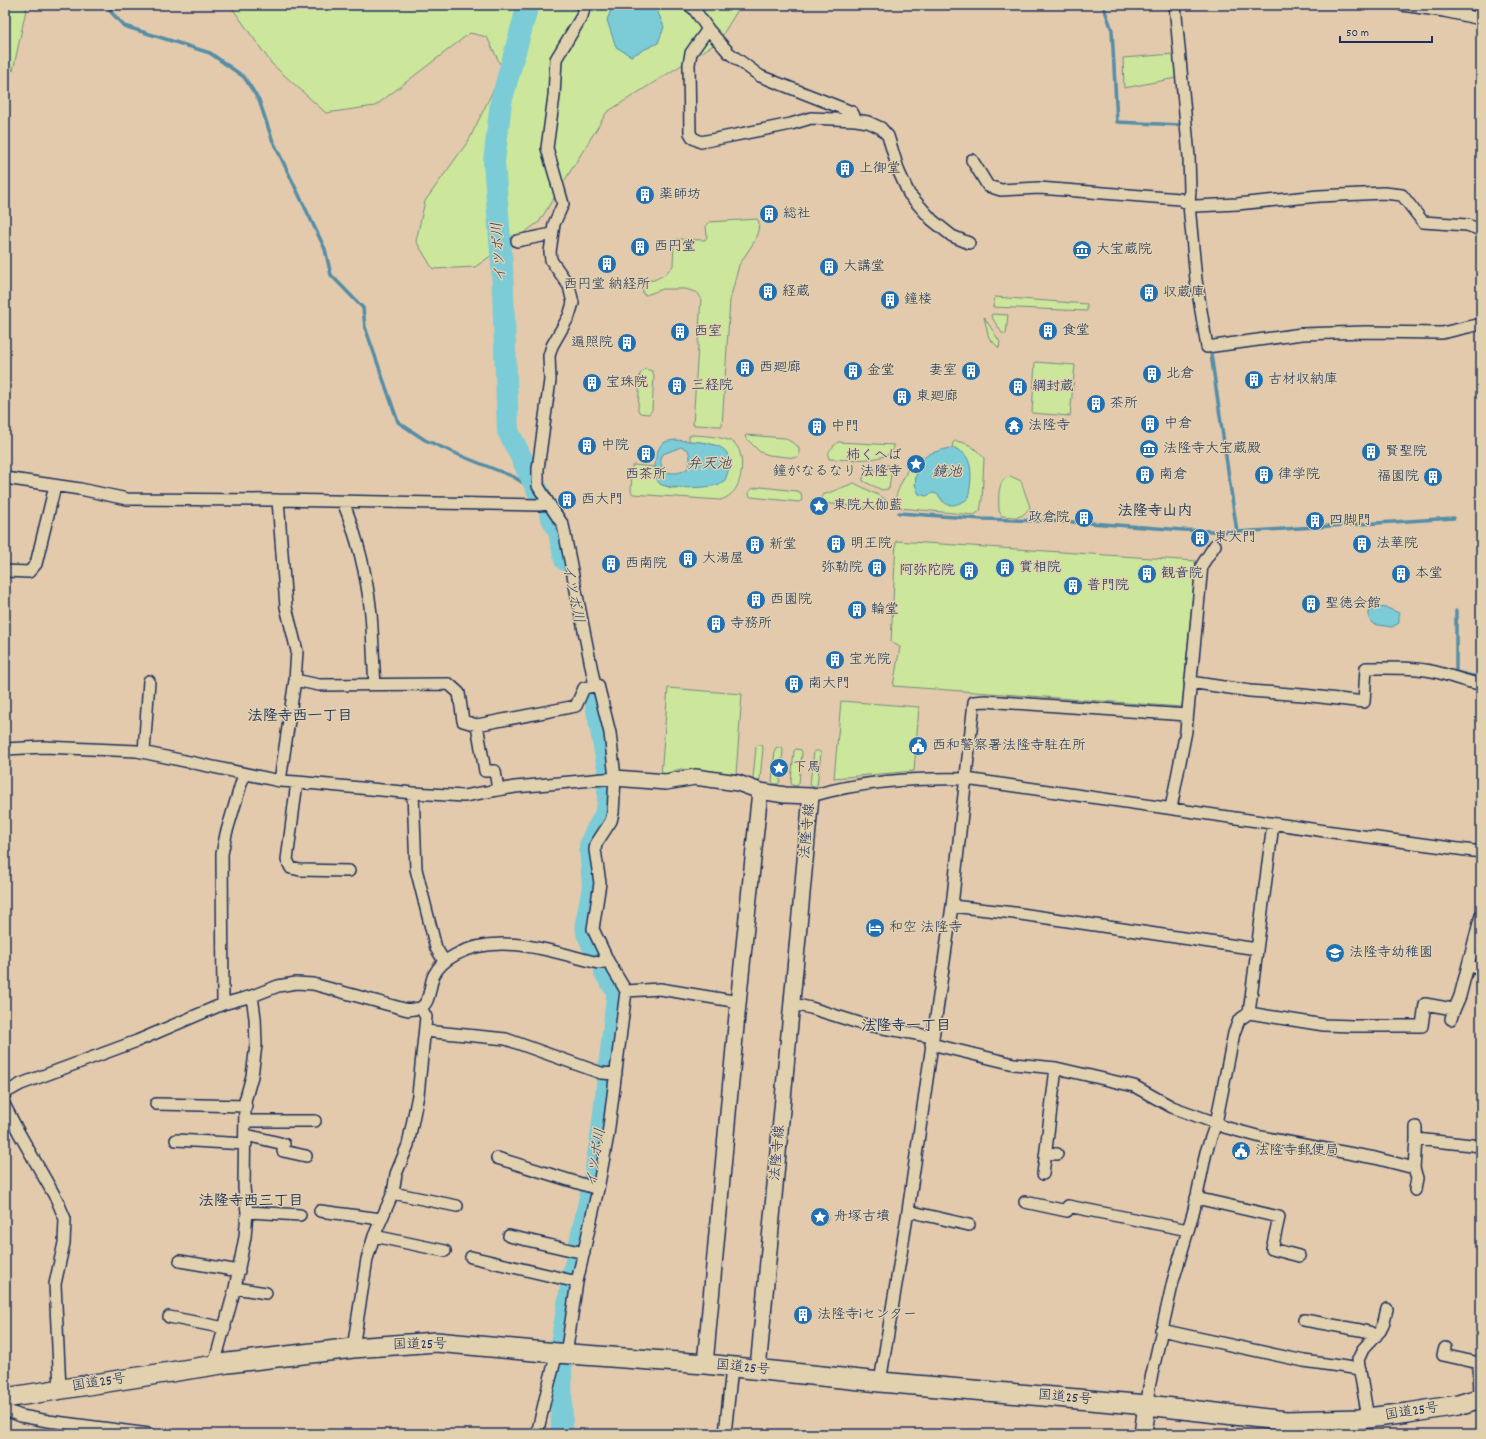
<svg xmlns="http://www.w3.org/2000/svg" width="1486" height="1439" font-family="Dekko,'Klee One',sans-serif">
  <style>
    .green { fill: #cce69c; stroke: #748a7d }
    .water { fill: #7cccd7; stroke: #558da7; fill-rule: evenodd }
    .lines { fill: none; stroke-linecap: round; stroke-linejoin: round }
    .stream { stroke: #558da7; stroke-width: 3.5 }
    .river { stroke: #7cccd7; stroke-width: 22 }
    .street-casing { stroke: #1b2f5e; stroke-width: 14 }
    .secondary-casing { stroke: #1b2f5e; stroke-width: 18 }
    .primary-casing { stroke: #1b2f5e; stroke-width: 20 }
    .highway-casing { stroke: #1b2f5e; stroke-width: 22 }
    .street { stroke: #e2d1ae; stroke-width: 11 }
    .secondary { stroke: #e2d1ae; stroke-width: 15 }
    .primary { stroke: #e2d1ae; stroke-width: 17 }
    .highway { stroke: #e2d1ae; stroke-width: 19 }
    .labels { text-anchor: middle; dominant-baseline: central; stroke-width: 3; stroke-linejoin: round; paint-order: stroke }
    .poi-label { font-size: 14px; fill: #1b2f5e; stroke: #e2d1ae; text-anchor: start }
    .street-label { font-size: 14px; fill: #1b2f5e; stroke: #e2d1ae }
    .water-label { font-size: 15px; font-style: italic; fill: #253f6a; stroke: #e2d1ae }
    .neighbourhood-label { font-size: 15px; font-weight: bold; fill: #1b2f5e; stroke: #e2d1ae }
  </style>
  <rect width="100%" height="100%" fill="#e3caac"/>
  <filter id="ink" filterUnits="userSpaceOnUse"><feTurbulence type="fractalNoise" baseFrequency=".025" numOctaves="2"/><feDisplacementMap in="SourceGraphic" scale="8" xChannelSelector="R" yChannelSelector="G"/><feConvolveMatrix kernelMatrix="1 2 1 2 8 2 1 2 1" color-interpolation-filters="sRGB"/></filter>
  <g filter="url(#ink)">
    <path class="green" d="M 5,5 L 27,5 L 13,71 L 5,54 Z
      M 230,5 L 741,5 L 718,42 L 607,112 L 539,222 L 475,267 L 433,269 L 416,241 L 425,201 L 469,140 L 503,70 L 487,37 L 470,33 L 375,106 L 326,113 L 272,64 Z
      M 1173,54 L 1176,78 L 1124,88 L 1123,58 Z
      M 757,219 L 759,222 L 758,231 L 754,242 L 739,265 L 730,300 L 722,426 L 693,425 L 701,298 L 698,293 L 686,289 L 663,289 L 646,295 L 643,294 L 642,282 L 644,281 L 654,280 L 664,275 L 673,266 L 674,243 L 676,239 L 705,240 L 707,237 L 706,225 L 709,222 Z
      M 995,297 L 1087,304 L 1087,311 L 993,307 Z
      M 992,314 L 1008,315 L 1006,334 L 1002,333 L 991,316 Z
      M 984,317 L 1000,342 L 999,348 L 989,338 Z
      M 1035,362 L 1075,365 L 1070,416 L 1032,413 Z
      M 645,369 L 652,371 L 654,375 L 652,410 L 649,414 L 640,413 L 638,410 L 640,374 Z
      M 691,435 C 700,435 727,437 734,443 C 746,453 743,485 731,494 C 728,497 724,499 720,500 L 633,494 L 631,491 L 632,467 L 633,465 L 655,467 L 655,471 L 660,484 L 672,488 L 718,485 L 721,483 L 723,449 L 708,443 L 689,441 L 689,436 Z
      M 746,435 L 785,438 L 799,447 L 799,455 L 796,458 L 769,455 L 760,452 L 745,437 Z
      M 955,441 C 969,443 974,447 984,458 L 982,500 L 980,511 L 974,515 L 900,508 L 895,501 C 895,495 905,475 908,469 L 912,468 L 917,472 L 915,485 L 938,494 L 943,502 L 956,448 L 952,448 L 953,443 Z
      M 838,442 L 894,445 C 896,464 841,459 829,459 C 826,451 833,447 838,442 Z
      M 888,465 L 892,466 L 889,489 L 882,490 L 863,481 L 863,476 Z
      M 1010,476 L 1021,481 L 1030,507 C 1021,520 1016,517 1002,516 L 999,511 C 999,500 996,480 1010,476 Z
      M 854,483 L 882,497 L 886,500 L 886,507 L 883,509 L 822,503 L 821,502 L 823,495 Z
      M 761,487 L 797,491 L 801,493 L 802,500 L 799,502 L 751,497 L 749,495 L 749,491 L 752,489 Z
      M 896,541 L 1196,561 L 1182,707 L 893,686 L 900,647 L 891,642 Z
      M 668,688 L 742,694 L 736,774 L 680,769 L 661,775 Z
      M 841,701 L 919,707 L 914,771 L 834,778 Z
      M 758,745 L 762,745 L 763,748 L 760,779 L 758,781 L 754,781 L 753,778 L 756,747 Z
      M 777,747 L 782,748 L 783,750 L 780,781 L 778,784 L 774,784 L 772,781 L 775,749 Z
      M 796,749 L 801,750 L 802,752 L 799,783 L 797,786 L 792,785 L 791,782 L 794,751 Z
      M 814,751 L 819,751 L 821,753 L 817,785 L 815,787 L 811,786 L 810,784 Z
      M812 1217a8 8 0 1 1 16 0a8 8 0 1 1-16 0Z"/>
    <path class="water" d="M 613,5 L 655,5 L 664,27 L 658,43 L 631,56 L 616,47 L 607,20 Z
      M 674,440 C 686,441 720,441 727,453 C 732,461 728,473 725,480 C 722,482 720,484 717,485 C 707,488 665,490 659,483 C 652,475 655,451 662,444 C 666,441 669,441 674,440 ZM 681,447 L 688,450 C 691,457 690,461 688,468 C 674,479 654,471 663,454 Z
      M 950,448 C 976,450 972,480 968,499 C 961,503 949,509 943,501 C 939,497 939,494 933,493 L 926,496 L 919,494 C 915,487 915,483 916,476 C 920,453 931,453 950,448 Z
      M 1376,607 L 1387,608 L 1399,613 L 1399,623 L 1392,627 L 1373,624 L 1369,619 L 1369,612 Z"/>
    <g class="lines">
      <path class="stream" d="M 109,5 L 111,12 L 124,26 L 210,53 L 244,77 L 259,100 L 272,139 L 325,249 L 331,275 L 363,308 L 365,327 L 398,422 L 425,440 L 464,457 L 514,477 L 537,492
        M 1103,5 L 1112,30 L 1117,122 L 1181,125
        M 1211,354 L 1237,532 L 1454,518
        M 899,513 L 982,519 L 1076,522 L 1183,530 L 1237,532
        M 1456,611 L 1456,672 L 1481,678
        M 1477,915 L 1481,896
        M 1477,962 L 1481,962"/>
      <path class="river" d="M 528,5 L 501,102 L 494,162 L 502,265 L 508,431 L 540,495
        M 550,514 L 559,532 L 565,560
        M 594,694 L 608,768
        M 596,952 L 587,933 L 586,924 L 593,886 L 590,846 L 593,837 L 605,815 L 608,804 L 608,790
        M 561,1344 L 574,1270 L 594,1179 L 602,1131 L 617,997 L 617,991 L 605,973
        M 561,1365 L 562,1434"/>
      <defs>
        <path id="street" d="M 585,5 L 582,16 L 556,59 L 554,96 L 547,148 L 563,204 L 554,224 L 550,252 L 551,260 L 569,286 L 573,303 L 569,316 L 552,346 L 549,356 L 550,380 L 538,469 L 538,486 L 549,504 L 563,525 L 595,686
          M 689,5 L 694,9 L 708,29 L 729,53 L 760,76 L 852,112 L 856,120 L 868,122 L 881,128 L 888,136 L 899,172 L 909,194 L 932,220 L 952,236 L 969,243
          M 1175,5 L 1189,157 L 1190,190 L 1189,205 L 1196,280 L 1207,347 L 1302,334 L 1365,332 L 1442,333 L 1481,324
          M 1402,5 L 1444,11 L 1481,19
          M 708,29 L 691,53 L 689,64 L 690,133 L 693,138 L 701,142 L 791,124 L 811,118 L 856,120
          M 972,160 L 988,186 L 1001,190 L 1039,188 L 1180,199 L 1189,205 L 1196,206 L 1237,204 L 1319,196 L 1384,193 L 1402,195 L 1423,222 L 1467,225 L 1481,230
          M 517,241 L 552,234
          M 5,478 L 80,489 L 127,499 L 278,500 L 538,505 L 549,504
          M 278,500 L 286,607 L 297,651 L 295,680 L 280,781
          M 343,502 C 357,536 367,578 371,614 C 373,637 373,661 375,684
          M 5,571 L 29,572 L 36,564 L 55,486
          M 295,680 L 319,685 L 449,684 L 459,693 L 463,721 L 477,725 L 576,706 L 584,688 L 598,685 L 610,733 L 615,778 L 613,813 L 611,821 L 596,844 L 595,850 L 600,883 L 593,929 L 608,961 L 626,991 L 608,1135 L 598,1189 L 577,1282 L 567,1348
          M 1190,682 L 1250,691 L 1303,695 L 1364,702 L 1366,668 C 1389,668 1413,667 1436,672 C 1452,676 1465,682 1481,684
          M 477,725 L 485,771 L 495,771 L 498,790
          M 5,749 L 44,747 L 137,751 L 280,781 L 297,782 L 413,793 L 464,796 L 515,787 L 615,778
          M 144,752 L 149,681
          M 297,782 L 287,860 L 291,868 L 300,870 L 349,871
          M 413,793 L 416,869 L 436,948 L 444,961
          M 811,796 C 862,781 913,778 966,779 L 1325,831 L 1481,852
          M 1171,808 L 1186,731 L 1202,565 L 1215,545
          M 952,906 L 1014,913 L 1257,949
          M 1469,966 L 1481,969
          M 626,991 L 660,989 L 739,1002
          M 223,1004 L 222,854 L 226,834 L 244,774
          M 792,1004 L 811,1008 L 862,1024 L 933,1037
          M 1249,1013 L 1273,824
          M 1451,1019 C 1453,1011 1457,1004 1460,996 C 1467,970 1474,943 1481,915
          M 425,1031 L 506,1039 L 601,1073 L 616,1074
          M 931,1044 L 1014,1064 L 1056,1068 L 1134,1086 L 1172,1107 L 1216,1123 L 1224,1127 L 1261,1137 L 1375,1158 L 1414,1168
          M 5,1093 L 21,1084 L 137,1041 L 223,1004 L 252,996 L 278,986 L 296,983 L 313,984 L 408,1010 C 412,1009 417,1009 420,1008 C 431,1003 429,985 434,975 C 439,965 446,960 455,955 C 499,931 553,952 598,963 L 608,961
          M 156,1104 L 246,1106
          M 5,1106 L 19,1133 L 57,1200 L 65,1219 L 64,1243 L 55,1284 L 60,1389
          M 246,1121 L 315,1121
          M 246,1135 L 284,1144 L 283,1151 L 306,1156
          M 1416,1139 L 1481,1146
          M 176,1140 L 246,1144
          M 1046,1153 L 1057,1154
          M 497,1158 L 598,1189
          M 1043,1174 L 1056,1068
          M 1415,1190 L 1417,1178 L 1414,1168 L 1416,1139 L 1416,1127
          M 393,1193 L 457,1206
          M 1196,1198 L 1279,1217 L 1272,1249 L 1299,1256
          M 1025,1202 L 1067,1211 L 1068,1206 L 1188,1230
          M 320,1211 L 381,1219
          M 908,1211 L 969,1225
          M 247,1212 L 300,1215
          M 374,1236 L 445,1251
          M 509,1236 L 584,1253
          M 471,1257 L 577,1282
          M 180,1261 L 239,1271
          M 235,1288 L 266,1293
          M 169,1317 L 225,1328
          M 1304,1320 L 1360,1330 L 1369,1332 L 1376,1336
          M 1161,1330 L 1304,1361 L 1360,1369
          M 353,1348 L 367,1259 L 374,1236 L 393,1193 L 396,1174 L 408,1145 L 418,1095 L 426,1017 L 421,1008
          M 1445,1348 L 1443,1355 L 1479,1363 L 1480,1398
          M 214,1365 L 235,1288 L 245,1237 L 247,1212 L 244,1188 L 245,1101 L 252,1076 L 256,1045 L 255,1018 L 252,996
          M 880,1382 L 908,1211 L 952,906 L 974,702 L 985,701 L 1187,715
          M 1147,1405 L 1149,1387 L 1173,1281 L 1194,1210 L 1206,1152 L 1216,1123 L 1234,1033 L 1239,1020 L 1249,1013 L 1324,1025 L 1353,1026 L 1422,1026 L 1425,1004 L 1453,1009
          M 5,1410 L 21,1416 L 48,1421 L 149,1434
          M 1368,1418 L 1358,1360 L 1363,1349 L 1380,1331 L 1383,1325 L 1387,1309
          M 537,1434 L 547,1391 L 557,1353
          M 725,1434 L 732,1367"/>
        <path id="secondary" d="M 615,778 L 666,782 L 695,777 L 738,783 L 760,791 L 785,795 L 811,796 L 758,1369
          M 705,1364 L 738,1004 L 760,791"/>
        <path id="primary" d="M 1143,1434 L 1147,1405"/>
        <path id="highway" d="M 5,1398 L 228,1363 L 353,1348 L 436,1342 L 557,1353 L 705,1364 L 880,1382 L 1147,1405 L 1286,1421 L 1359,1419 L 1408,1413 L 1458,1405 L 1481,1398"/>
      </defs>
      <use href="#street" class="street-casing"/>
      <use href="#secondary" class="secondary-casing"/>
      <use href="#primary" class="primary-casing"/>
      <use href="#highway" class="highway-casing"/>
      <use href="#street" class="street"/>
      <use href="#secondary" class="secondary"/>
      <use href="#primary" class="primary"/>
      <use href="#highway" class="highway"/>
    </g>
  </g>
  <defs>
    <symbol id="building-disc" viewBox="-11 -11 22 22"><circle r="9.5" fill="#1f6fb2" stroke="#e2d1ae"/><path d="M-4-6H4V6H1V3H-1V6H-4ZM-2.5-4.3h1.7v1.8h-1.7ZM.8-4.3h1.7v1.8H.8ZM-2.5-1h1.7V.8h-1.7ZM.8-1h1.7V.8H.8Z" fill="#fff"/></symbol>
    <symbol id="museum-disc" viewBox="-11 -11 22 22"><circle r="9.5" fill="#1f6fb2" stroke="#e2d1ae"/><path d="M0-6L6-3V-2H-6V-3ZM-5-1h2V3h-2ZM-1-1h2V3h-2ZM3-1h2V3H3ZM-6 4H6V6H-6Z" fill="#fff"/></symbol>
    <symbol id="temple-disc" viewBox="-11 -11 22 22"><circle r="9.5" fill="#1f6fb2" stroke="#e2d1ae"/><path d="M0-6L5-2H3V0L6.5 2.5H4V6H1.5V3h-3V6H-4V2.5H-6.5L-3 0V-2H-5Z" fill="#fff"/></symbol>
    <symbol id="sight-disc" viewBox="-11 -11 22 22"><circle r="9.5" fill="#1f6fb2" stroke="#e2d1ae"/><path d="M0-6L1.8-2.2L6-1.7L2.9 1.2L3.7 5.4L0 3.3L-3.7 5.4L-2.9 1.2L-6-1.7L-1.8-2.2Z" fill="#fff"/></symbol>
    <symbol id="civic-disc" viewBox="-11 -11 22 22"><circle r="9.5" fill="#1f6fb2" stroke="#e2d1ae"/><path d="M-.6-6.5H3V-4.5H.6V-3L4-1V1h2V6H-6V1h2V-1L-.6-3ZM-1.2 2.5V6h2.4V2.5Z" fill="#fff"/></symbol>
    <symbol id="hotel-disc" viewBox="-11 -11 22 22"><circle r="9.5" fill="#1f6fb2" stroke="#e2d1ae"/><path d="M-6-4.5h1.5V1H6V5H4.5V3h-9V5H-6ZM-4 0a1.8 1.8 0 1 1 3.6 0ZM.5 0V-2.5h3Q6-2.5 6 0Z" fill="#fff"/></symbol>
    <symbol id="school-disc" viewBox="-11 -11 22 22"><circle r="9.5" fill="#1f6fb2" stroke="#e2d1ae"/><path d="M0-5L7-2L0 1L-7-2ZM-4 1L0 2.5L4 1V4Q0 6-4 4Z" fill="#fff"/></symbol>
  </defs>
  <g fill-rule="evenodd">
    <use href="#building-disc" x="834" y="158" width="22" height="22"/>
    <use href="#building-disc" x="634" y="184" width="22" height="22"/>
    <use href="#building-disc" x="758" y="203" width="22" height="22"/>
    <use href="#building-disc" x="629" y="236" width="22" height="22"/>
    <use href="#museum-disc" x="1071" y="239" width="22" height="22"/>
    <use href="#building-disc" x="596" y="253" width="22" height="22"/>
    <use href="#building-disc" x="818" y="256" width="22" height="22"/>
    <use href="#building-disc" x="757" y="281" width="22" height="22"/>
    <use href="#building-disc" x="1138" y="282" width="22" height="22"/>
    <use href="#building-disc" x="879" y="289" width="22" height="22"/>
    <use href="#building-disc" x="1037" y="320" width="22" height="22"/>
    <use href="#building-disc" x="669" y="321" width="22" height="22"/>
    <use href="#building-disc" x="616" y="332" width="22" height="22"/>
    <use href="#building-disc" x="734" y="357" width="22" height="22"/>
    <use href="#building-disc" x="842" y="360" width="22" height="22"/>
    <use href="#building-disc" x="960" y="360" width="22" height="22"/>
    <use href="#building-disc" x="1141" y="363" width="22" height="22"/>
    <use href="#building-disc" x="1243" y="369" width="22" height="22"/>
    <use href="#building-disc" x="581" y="372" width="22" height="22"/>
    <use href="#building-disc" x="666" y="375" width="22" height="22"/>
    <use href="#building-disc" x="1007" y="376" width="22" height="22"/>
    <use href="#building-disc" x="891" y="386" width="22" height="22"/>
    <use href="#building-disc" x="1085" y="393" width="22" height="22"/>
    <use href="#building-disc" x="1139" y="413" width="22" height="22"/>
    <use href="#temple-disc" x="1003" y="415" width="22" height="22"/>
    <use href="#building-disc" x="806" y="416" width="22" height="22"/>
    <use href="#building-disc" x="576" y="435" width="22" height="22"/>
    <use href="#museum-disc" x="1138" y="438" width="22" height="22"/>
    <use href="#building-disc" x="1360" y="441" width="22" height="22"/>
    <use href="#building-disc" x="635" y="443" width="22" height="22"/>
    <use href="#sight-disc" x="905" y="453" width="22" height="22"/>
    <use href="#building-disc" x="1134" y="464" width="22" height="22"/>
    <use href="#building-disc" x="1253" y="464" width="22" height="22"/>
    <use href="#building-disc" x="1422" y="466" width="22" height="22"/>
    <use href="#building-disc" x="556" y="489" width="22" height="22"/>
    <use href="#sight-disc" x="808" y="495" width="22" height="22"/>
    <use href="#building-disc" x="1073" y="507" width="22" height="22"/>
    <use href="#building-disc" x="1304" y="510" width="22" height="22"/>
    <use href="#building-disc" x="1189" y="527" width="22" height="22"/>
    <use href="#building-disc" x="825" y="533" width="22" height="22"/>
    <use href="#building-disc" x="1351" y="533" width="22" height="22"/>
    <use href="#building-disc" x="744" y="534" width="22" height="22"/>
    <use href="#building-disc" x="677" y="548" width="22" height="22"/>
    <use href="#building-disc" x="600" y="553" width="22" height="22"/>
    <use href="#building-disc" x="866" y="557" width="22" height="22"/>
    <use href="#building-disc" x="994" y="557" width="22" height="22"/>
    <use href="#building-disc" x="958" y="560" width="22" height="22"/>
    <use href="#building-disc" x="1136" y="563" width="22" height="22"/>
    <use href="#building-disc" x="1390" y="563" width="22" height="22"/>
    <use href="#building-disc" x="1062" y="575" width="22" height="22"/>
    <use href="#building-disc" x="745" y="589" width="22" height="22"/>
    <use href="#building-disc" x="1300" y="593" width="22" height="22"/>
    <use href="#building-disc" x="846" y="599" width="22" height="22"/>
    <use href="#building-disc" x="705" y="613" width="22" height="22"/>
    <use href="#building-disc" x="824" y="649" width="22" height="22"/>
    <use href="#building-disc" x="783" y="673" width="22" height="22"/>
    <use href="#civic-disc" x="907" y="735" width="22" height="22"/>
    <use href="#sight-disc" x="768" y="757" width="22" height="22"/>
    <use href="#hotel-disc" x="864" y="917" width="22" height="22"/>
    <use href="#school-disc" x="1324" y="942" width="22" height="22"/>
    <use href="#civic-disc" x="1230" y="1140" width="22" height="22"/>
    <use href="#sight-disc" x="809" y="1206" width="22" height="22"/>
    <use href="#building-disc" x="792" y="1304" width="22" height="22"/>
  </g>
  <g class="labels">
    <g class="poi-label">
      <text x="859" y="169">上御堂</text>
      <text x="659" y="195">薬師坊</text>
      <text x="783" y="214">総社</text>
      <text x="654" y="247">西円堂</text>
      <text x="1096" y="250">大宝蔵院</text>
      <text x="843" y="267">大講堂</text>
      <text x="607" y="285" text-anchor="middle">西円堂 納経所</text>
      <text x="782" y="292">経蔵</text>
      <text x="1163" y="293">収蔵庫</text>
      <text x="904" y="300">鐘楼</text>
      <text x="1062" y="331">食堂</text>
      <text x="694" y="332">西室</text>
      <text x="613" y="343" text-anchor="end">遍照院</text>
      <text x="759" y="368">西廻廊</text>
      <text x="867" y="371">金堂</text>
      <text x="957" y="371" text-anchor="end">妻室</text>
      <text x="1166" y="374">北倉</text>
      <text x="1268" y="380">古材収納庫</text>
      <text x="606" y="383">宝珠院</text>
      <text x="691" y="386">三経院</text>
      <text x="1032" y="387">綱封蔵</text>
      <text x="916" y="397">東廻廊</text>
      <text x="1110" y="404">茶所</text>
      <text x="1164" y="424">中倉</text>
      <text x="1028" y="426">法隆寺</text>
      <text x="831" y="427">中門</text>
      <text x="601" y="446">中院</text>
      <text x="1163" y="449">法隆寺大宝蔵殿</text>
      <text x="1385" y="452">賢聖院</text>
      <text x="902" y="456" text-anchor="end">柿くへば<tspan x="902" dy="16">鐘がなるなり 法隆寺</tspan></text>
      <text x="646" y="475" text-anchor="middle">西茶所</text>
      <text x="1159" y="475">南倉</text>
      <text x="1278" y="475">律学院</text>
      <text x="1419" y="477" text-anchor="end">福園院</text>
      <text x="581" y="500">西大門</text>
      <text x="833" y="506">東院大伽藍</text>
      <text x="1070" y="518" text-anchor="end">政倉院</text>
      <text x="1329" y="521">四脚門</text>
      <text x="1214" y="538">東大門</text>
      <text x="850" y="544">明王院</text>
      <text x="1376" y="544">法華院</text>
      <text x="769" y="545">新堂</text>
      <text x="702" y="559">大湯屋</text>
      <text x="625" y="564">西南院</text>
      <text x="863" y="568" text-anchor="end">弥勒院</text>
      <text x="1019" y="568">實相院</text>
      <text x="955" y="571" text-anchor="end">阿弥陀院</text>
      <text x="1161" y="574">観音院</text>
      <text x="1415" y="574">本堂</text>
      <text x="1087" y="586">普門院</text>
      <text x="770" y="600">西園院</text>
      <text x="1325" y="604">聖徳会館</text>
      <text x="871" y="610">輪堂</text>
      <text x="730" y="624">寺務所</text>
      <text x="849" y="660">宝光院</text>
      <text x="808" y="684">南大門</text>
      <text x="932" y="746">西和警察署法隆寺駐在所</text>
      <text x="793" y="768">下馬</text>
      <text x="889" y="928">和空 法隆寺</text>
      <text x="1349" y="953">法隆寺幼稚園</text>
      <text x="1255" y="1151">法隆寺郵便局</text>
      <text x="834" y="1217">舟塚古墳</text>
      <text x="817" y="1315">法隆寺iセンター</text>
    </g>
    <g class="street-label">
      <text transform="translate(808 831) rotate(-85)">法隆寺線</text>
      <text transform="translate(778 1153) rotate(-85)">法隆寺線</text>
      <text transform="translate(420 1345) rotate(-1)">国道25号</text>
      <text transform="translate(743 1368) rotate(6)">国道25号</text>
      <text transform="translate(99 1383) rotate(-9)">国道25号</text>
      <text transform="translate(1065 1398) rotate(5)">国道25号</text>
      <text transform="translate(1412 1412) rotate(-9)">国道25号</text>
    </g>
    <g class="water-label">
      <text transform="translate(500 252) rotate(-94)">イツボ川</text>
      <text x="709" y="465">弁天池</text>
      <text x="947" y="473">鏡池</text>
      <text transform="translate(572 594) rotate(78)">イツボ川</text>
      <text transform="translate(597 1158) rotate(-81)">イツボ川</text>
    </g>
    <g class="neighbourhood-label">
      <text x="1155" y="512">法隆寺山内</text>
      <text x="300" y="717">法隆寺西一丁目</text>
      <text x="906" y="1027">法隆寺一丁目</text>
      <text x="251" y="1202">法隆寺西三丁目</text>
    </g>
  </g>
  <rect width="1486" height="1439" fill="none" stroke="#e2d1ae" stroke-width="20"/>
  <rect x="10" y="10" width="1466" height="1419" fill="none" stroke="#1b2f5e" stroke-width="1.5" filter="url(#ink)"/>
  <path d="M1340 36v6h92v-6" fill="none" stroke="#1b2f5e" stroke-width="2"/>
  <text x="1346" y="36" font-size="12" fill="#1b2f5e" stroke="#e2d1ae" stroke-width="3" paint-order="stroke">50 m</text>
</svg>
